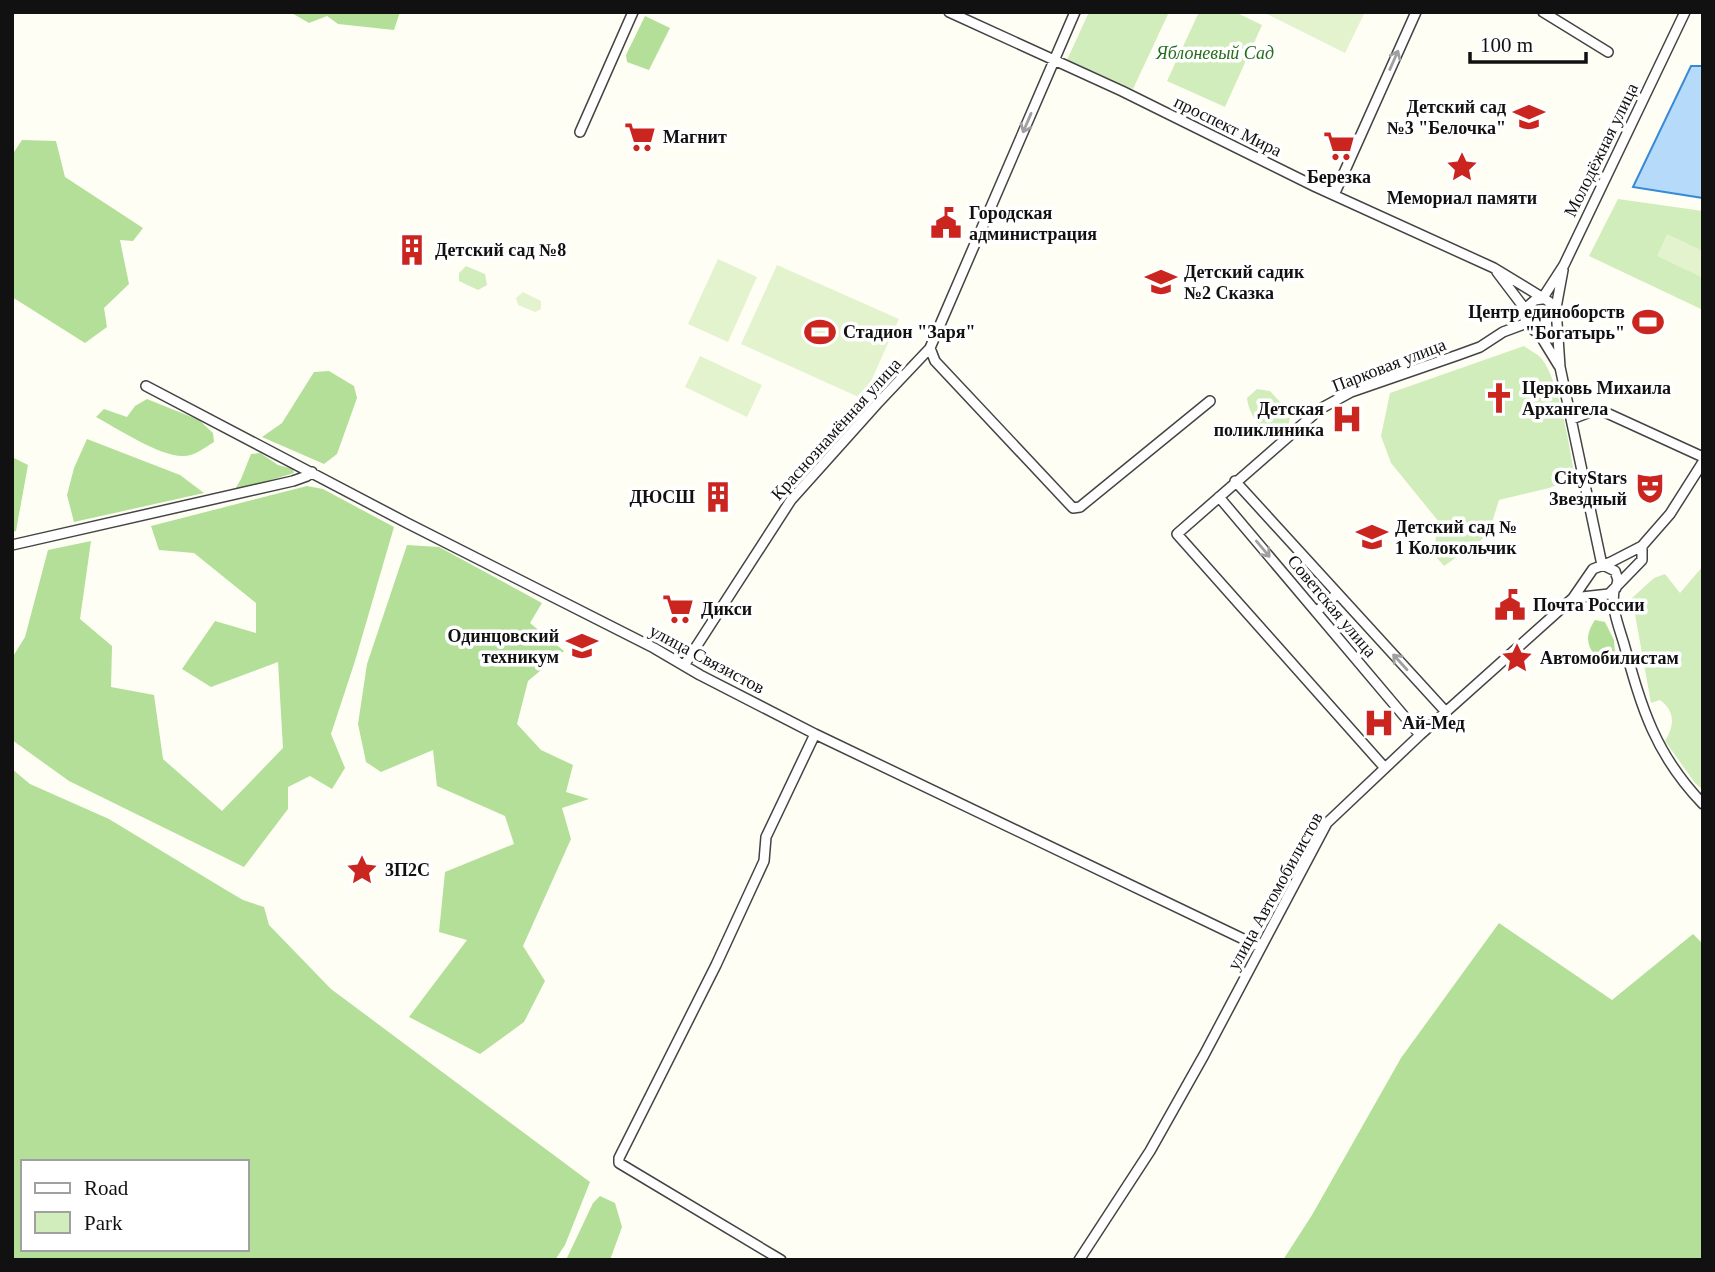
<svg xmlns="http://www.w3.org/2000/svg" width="1715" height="1272" font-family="'Times New Roman',serif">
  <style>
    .green { fill: #d1edbb }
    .forest { fill: #b3df99; fill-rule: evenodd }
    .pitch { fill: #e3f3cd }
    .water { fill: #b6dbfa; stroke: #388ad5; stroke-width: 2 }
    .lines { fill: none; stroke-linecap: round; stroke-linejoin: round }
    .minor-casing { stroke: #444; stroke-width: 12 }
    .minor { stroke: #fff; stroke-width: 9 }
    .oneway { stroke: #a0a0a0 }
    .labels { text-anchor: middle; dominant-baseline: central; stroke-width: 7; stroke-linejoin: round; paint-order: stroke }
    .park-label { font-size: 18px; font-style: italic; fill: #266e1c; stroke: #fff }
    .poi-label { font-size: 18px; font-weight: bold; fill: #111; stroke: #fff; text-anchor: start }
    .street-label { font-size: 18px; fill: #111; stroke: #fff }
  </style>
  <rect width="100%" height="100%" fill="#fffef5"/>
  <path class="green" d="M 1089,12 L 1169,12 L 1133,89 L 1067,60 Z
    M 1199,12 L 1235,12 L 1262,25 L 1225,107 L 1167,81 Z
    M 1618,199 L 1703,211 L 1703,310 L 1589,256 Z
    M 466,266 L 485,274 L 487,285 L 478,290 L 459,281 L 459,273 Z
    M 1524,346 C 1529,350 1538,354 1542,359 C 1559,381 1570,449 1575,478 L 1549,488 L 1499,500 L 1488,535 L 1444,566 L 1433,553 L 1439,522 L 1391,463 L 1381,436 L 1390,393 Z
    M 1257,389 L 1270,391 L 1291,414 L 1288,426 L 1279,434 C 1261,431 1249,416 1247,398 Z
    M 1703,566 L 1703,790 L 1695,783 L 1665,741 C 1675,725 1675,711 1660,700 L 1651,703 L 1632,598 L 1654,578 L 1665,574 L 1680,593 Z"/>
  <path class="forest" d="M 290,12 L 400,12 L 394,30 L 338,24 L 327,16 L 309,23 Z
    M 645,16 L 670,28 L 649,70 L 627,62 L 626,55 Z
    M 22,140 L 56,141 L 65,177 L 143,228 L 133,241 L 120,240 L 129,284 L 104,308 L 107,327 L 85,343 L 12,297 L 12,155 Z
    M 329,371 L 354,386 L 357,398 L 337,454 L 324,464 L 262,437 L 282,423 L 314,372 Z
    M 147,399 L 199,420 L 213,433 L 214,442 C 204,448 195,456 183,456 C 161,457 116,428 96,417 L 104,409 L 127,417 L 135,406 Z
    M 87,439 L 180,475 L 204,493 L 74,522 L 67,495 L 74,468 Z
    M 260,453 L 278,465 L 293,469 L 294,473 L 234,491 L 241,479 L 251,454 Z
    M 12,457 L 28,465 L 16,531 L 12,532 Z
    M 307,486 L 323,489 L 394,527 L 355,661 L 331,734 L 345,768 L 332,789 L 310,776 L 288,787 L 288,809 L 244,867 L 69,781 L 12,740 L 12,658 L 25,637 L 48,550 L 91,541 L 80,619 L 112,646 L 111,687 L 154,695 L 163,759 L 222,811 L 283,748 L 278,662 L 211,687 L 182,669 L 215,621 L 256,633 L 256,603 L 194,553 L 159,550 L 151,526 Z
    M 407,545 L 439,547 L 542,603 L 530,623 L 564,651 L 528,681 L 517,724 L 541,750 L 573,765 L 566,792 L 589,799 L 562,808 L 571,839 L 523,946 L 545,981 L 524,1022 L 480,1054 L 409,1017 L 467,940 L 439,932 L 445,872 L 514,844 L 505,816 L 437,786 L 433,750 L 381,772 L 366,762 L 358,724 L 367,664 Z
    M 1595,620 L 1605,622 L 1614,640 L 1616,666 L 1612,668 C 1591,656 1580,642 1595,620 Z
    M 12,769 L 30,784 L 109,819 L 226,890 L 243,900 L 264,907 L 269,925 L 331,989 L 590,1182 L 565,1245 L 555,1260 L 12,1260 ZM 23,1162 L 247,1162 L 247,1249 L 23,1249 Z
    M 1499,923 L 1612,1000 L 1693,934 L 1703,944 L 1703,1260 L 1283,1260 L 1312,1215 L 1401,1058 Z
    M 600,1196 L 615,1203 L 622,1227 L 610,1260 L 566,1260 L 593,1203 Z"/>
  <path class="pitch" d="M 1263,12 L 1365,12 L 1345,53 Z
    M 1667,234 L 1703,251 L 1703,272 L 1701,277 L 1657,256 Z
    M 718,259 L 757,277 L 728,342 L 688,324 Z
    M 777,265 L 899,319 L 863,399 L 741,344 Z
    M 523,292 L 541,301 L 541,309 L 535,312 L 518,305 L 516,298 Z
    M 700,356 L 762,385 L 747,417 L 685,387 Z"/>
  <path class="water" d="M 1691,66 L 1703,66 L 1703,198 L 1633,187 Z"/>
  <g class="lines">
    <defs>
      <path id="minor" d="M 949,12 L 1122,91 L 1316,187 L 1494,268 L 1548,301 L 1556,308
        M 1543,12 L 1608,52
        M 580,132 L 633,12
        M 1334,195 L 1416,12
        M 1563,270 L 1556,308 L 1560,367 L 1602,565
        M 1497,272 L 1525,309
        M 1542,299 L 1564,265 L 1685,12
        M 1542,299 L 1535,300 L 1525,309 L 1525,320 L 1529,326 L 1540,335 L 1559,366
        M 930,348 L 935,361 L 1073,508 L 1080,507 L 1210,401
        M 146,386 L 407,523 L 654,648 L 700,675 L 815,734 L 1260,947
        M 1572,419 L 1598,409 L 1703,457
        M 1235,481 L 1446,712
        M 1219,497 L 1420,735
        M 12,545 L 293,481 L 307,476 L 312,472
        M 1603,565 L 1615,571 L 1618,580 L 1616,588
        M 1614,591 C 1611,608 1619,627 1624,644 C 1642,709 1655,754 1703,804
        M 1573,598 L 1609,594 L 1642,560 L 1642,546
        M 1316,612 L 1337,594
        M 685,664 L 791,500 L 877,404 L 930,348 L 1075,12
        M 1385,768 L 1177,534 L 1320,409 L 1351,392 L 1458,355 L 1480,347 L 1503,332 L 1527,323
        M 781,1260 L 619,1163 L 619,1158 L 716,965 L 764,861 L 766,837 L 815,734
        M 1079,1260 L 1150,1151 L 1204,1055 L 1327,823 L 1420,735 L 1573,598 L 1593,569 L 1611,562 L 1642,546 L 1670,514 L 1703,462"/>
    </defs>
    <use href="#minor" class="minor-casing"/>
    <use href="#minor" class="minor"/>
  </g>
  <defs><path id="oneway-shaft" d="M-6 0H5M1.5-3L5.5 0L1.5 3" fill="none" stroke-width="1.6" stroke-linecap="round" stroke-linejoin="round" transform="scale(1.75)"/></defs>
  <g class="oneway">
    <use href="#oneway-shaft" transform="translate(1394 60) rotate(-66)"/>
    <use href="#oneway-shaft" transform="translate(1027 123) rotate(113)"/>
    <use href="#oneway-shaft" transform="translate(1263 549) rotate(50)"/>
    <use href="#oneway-shaft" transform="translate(1400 662) rotate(-132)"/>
  </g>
  <defs>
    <symbol id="school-bare" viewBox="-9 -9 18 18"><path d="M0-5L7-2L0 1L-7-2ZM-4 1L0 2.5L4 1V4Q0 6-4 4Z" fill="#cb251f" stroke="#fff" stroke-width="2.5" paint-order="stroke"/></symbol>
    <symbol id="supermarket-bare" viewBox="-9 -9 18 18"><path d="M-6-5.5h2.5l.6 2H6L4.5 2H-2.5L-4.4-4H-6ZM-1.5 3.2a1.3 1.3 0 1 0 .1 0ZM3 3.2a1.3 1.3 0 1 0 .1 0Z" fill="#cb251f" stroke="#fff" stroke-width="2.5" paint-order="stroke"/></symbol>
    <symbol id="sight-bare" viewBox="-9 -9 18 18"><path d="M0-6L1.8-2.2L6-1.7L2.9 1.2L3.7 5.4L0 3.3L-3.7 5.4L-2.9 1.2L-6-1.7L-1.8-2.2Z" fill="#cb251f" stroke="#fff" stroke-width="2.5" paint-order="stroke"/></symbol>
    <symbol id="civic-bare" viewBox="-9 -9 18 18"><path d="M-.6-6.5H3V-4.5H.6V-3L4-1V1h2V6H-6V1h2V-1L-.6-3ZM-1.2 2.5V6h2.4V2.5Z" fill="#cb251f" stroke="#fff" stroke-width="2.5" paint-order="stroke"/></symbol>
    <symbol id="building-bare" viewBox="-9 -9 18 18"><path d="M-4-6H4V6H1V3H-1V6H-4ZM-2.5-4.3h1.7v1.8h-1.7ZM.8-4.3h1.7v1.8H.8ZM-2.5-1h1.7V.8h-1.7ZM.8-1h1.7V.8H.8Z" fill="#cb251f" stroke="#fff" stroke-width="2.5" paint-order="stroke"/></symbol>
    <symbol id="stadium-bare" viewBox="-9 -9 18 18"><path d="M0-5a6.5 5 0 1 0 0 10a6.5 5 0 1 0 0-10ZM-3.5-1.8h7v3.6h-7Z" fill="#cb251f" stroke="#fff" stroke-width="2.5" paint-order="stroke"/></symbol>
    <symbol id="church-bare" viewBox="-9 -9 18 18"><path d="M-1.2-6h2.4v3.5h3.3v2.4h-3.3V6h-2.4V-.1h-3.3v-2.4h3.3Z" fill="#cb251f" stroke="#fff" stroke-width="2.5" paint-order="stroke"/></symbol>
    <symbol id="hospital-bare" viewBox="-9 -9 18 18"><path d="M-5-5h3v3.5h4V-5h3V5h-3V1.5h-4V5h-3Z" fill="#cb251f" stroke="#fff" stroke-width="2.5" paint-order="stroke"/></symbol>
    <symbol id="theatre-bare" viewBox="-9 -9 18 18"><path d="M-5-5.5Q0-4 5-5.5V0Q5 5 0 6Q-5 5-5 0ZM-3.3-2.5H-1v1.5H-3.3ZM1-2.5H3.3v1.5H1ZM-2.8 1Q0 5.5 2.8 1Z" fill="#cb251f" stroke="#fff" stroke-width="2.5" paint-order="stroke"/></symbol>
  </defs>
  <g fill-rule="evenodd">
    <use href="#school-bare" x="1507" y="95" width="44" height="44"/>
    <use href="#supermarket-bare" x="618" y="115" width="44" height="44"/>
    <use href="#supermarket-bare" x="1317" y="124" width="44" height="44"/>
    <use href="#sight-bare" x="1440" y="145" width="44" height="44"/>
    <use href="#civic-bare" x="924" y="201" width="44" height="44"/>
    <use href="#building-bare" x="390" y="228" width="44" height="44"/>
    <use href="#school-bare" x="1139" y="260" width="44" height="44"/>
    <use href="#stadium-bare" x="1626" y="300" width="44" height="44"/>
    <use href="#stadium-bare" x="798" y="310" width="44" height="44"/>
    <use href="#church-bare" x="1477" y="376" width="44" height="44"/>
    <use href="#hospital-bare" x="1325" y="397" width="44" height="44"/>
    <use href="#theatre-bare" x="1628" y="466" width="44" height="44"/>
    <use href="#building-bare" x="696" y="475" width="44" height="44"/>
    <use href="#school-bare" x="1350" y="515" width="44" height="44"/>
    <use href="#civic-bare" x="1488" y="583" width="44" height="44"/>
    <use href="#supermarket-bare" x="656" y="587" width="44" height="44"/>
    <use href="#school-bare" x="560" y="624" width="44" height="44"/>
    <use href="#sight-bare" x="1495" y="636" width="44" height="44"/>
    <use href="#hospital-bare" x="1357" y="701" width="44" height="44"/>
    <use href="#sight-bare" x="340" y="848" width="44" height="44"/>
  </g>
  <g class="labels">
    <g class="park-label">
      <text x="1215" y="53">Яблоневый Сад</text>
    </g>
    <g class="poi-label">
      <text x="1506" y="107" text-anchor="end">Детский сад<tspan x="1506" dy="21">№3 "Белочка"</tspan></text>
      <text x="663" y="137">Магнит</text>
      <text x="1339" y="177" text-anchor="middle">Березка</text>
      <text x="1462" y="198" text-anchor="middle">Мемориал памяти</text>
      <text x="969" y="213">Городская<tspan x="969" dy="21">администрация</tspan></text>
      <text x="435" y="250">Детский сад №8</text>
      <text x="1184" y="272">Детский садик<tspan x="1184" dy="21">№2 Сказка</tspan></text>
      <text x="1625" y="312" text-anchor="end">Центр единоборств<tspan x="1625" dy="21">"Богатырь"</tspan></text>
      <text x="843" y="332">Стадион "Заря"</text>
      <text x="1522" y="388">Церковь Михаила<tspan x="1522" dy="21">Архангела</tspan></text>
      <text x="1324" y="409" text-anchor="end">Детская<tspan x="1324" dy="21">поликлиника</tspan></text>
      <text x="1627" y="478" text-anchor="end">CityStars<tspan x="1627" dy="21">Звездный</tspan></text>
      <text x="695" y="497" text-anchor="end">ДЮСШ</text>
      <text x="1395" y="527">Детский сад №<tspan x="1395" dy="21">1 Колокольчик</tspan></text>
      <text x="1533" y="605">Почта России</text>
      <text x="701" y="609">Дикси</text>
      <text x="559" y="636" text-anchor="end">Одинцовский<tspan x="559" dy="21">техникум</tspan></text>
      <text x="1540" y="658">Автомобилистам</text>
      <text x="1402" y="723">Ай-Мед</text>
      <text x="385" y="870">3П2С</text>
    </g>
    <g class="street-label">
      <text transform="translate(1228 126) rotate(26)">проспект Мира</text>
      <text transform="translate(1601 150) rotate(-64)">Молодёжная улица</text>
      <text transform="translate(1389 365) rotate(-21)">Парковая улица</text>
      <text transform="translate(836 429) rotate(-48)">Краснознамённая улица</text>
      <text transform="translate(1332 606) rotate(50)">Советская улица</text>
      <text transform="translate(707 659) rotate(28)">улица Связистов</text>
      <text transform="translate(1275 891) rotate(-61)">улица Автомобилистов</text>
    </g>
  </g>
  <rect width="1715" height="1272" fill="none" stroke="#111111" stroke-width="28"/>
  <rect x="21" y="1160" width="228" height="91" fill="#ffffff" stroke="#a0a0a0" stroke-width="2"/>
  <rect x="35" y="1183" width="35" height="10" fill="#ffffff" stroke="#a0a0a0" stroke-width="2"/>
  <text x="84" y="1195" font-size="21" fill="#111111">Road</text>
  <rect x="35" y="1212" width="35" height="21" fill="#d1edbb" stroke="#a0a0a0" stroke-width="2"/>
  <text x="84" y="1230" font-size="21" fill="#111111">Park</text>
  <path d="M1470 52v10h116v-10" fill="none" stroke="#111111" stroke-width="3.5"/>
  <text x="1480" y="52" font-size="21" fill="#111111" stroke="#ffffff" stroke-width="5" paint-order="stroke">100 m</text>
</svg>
